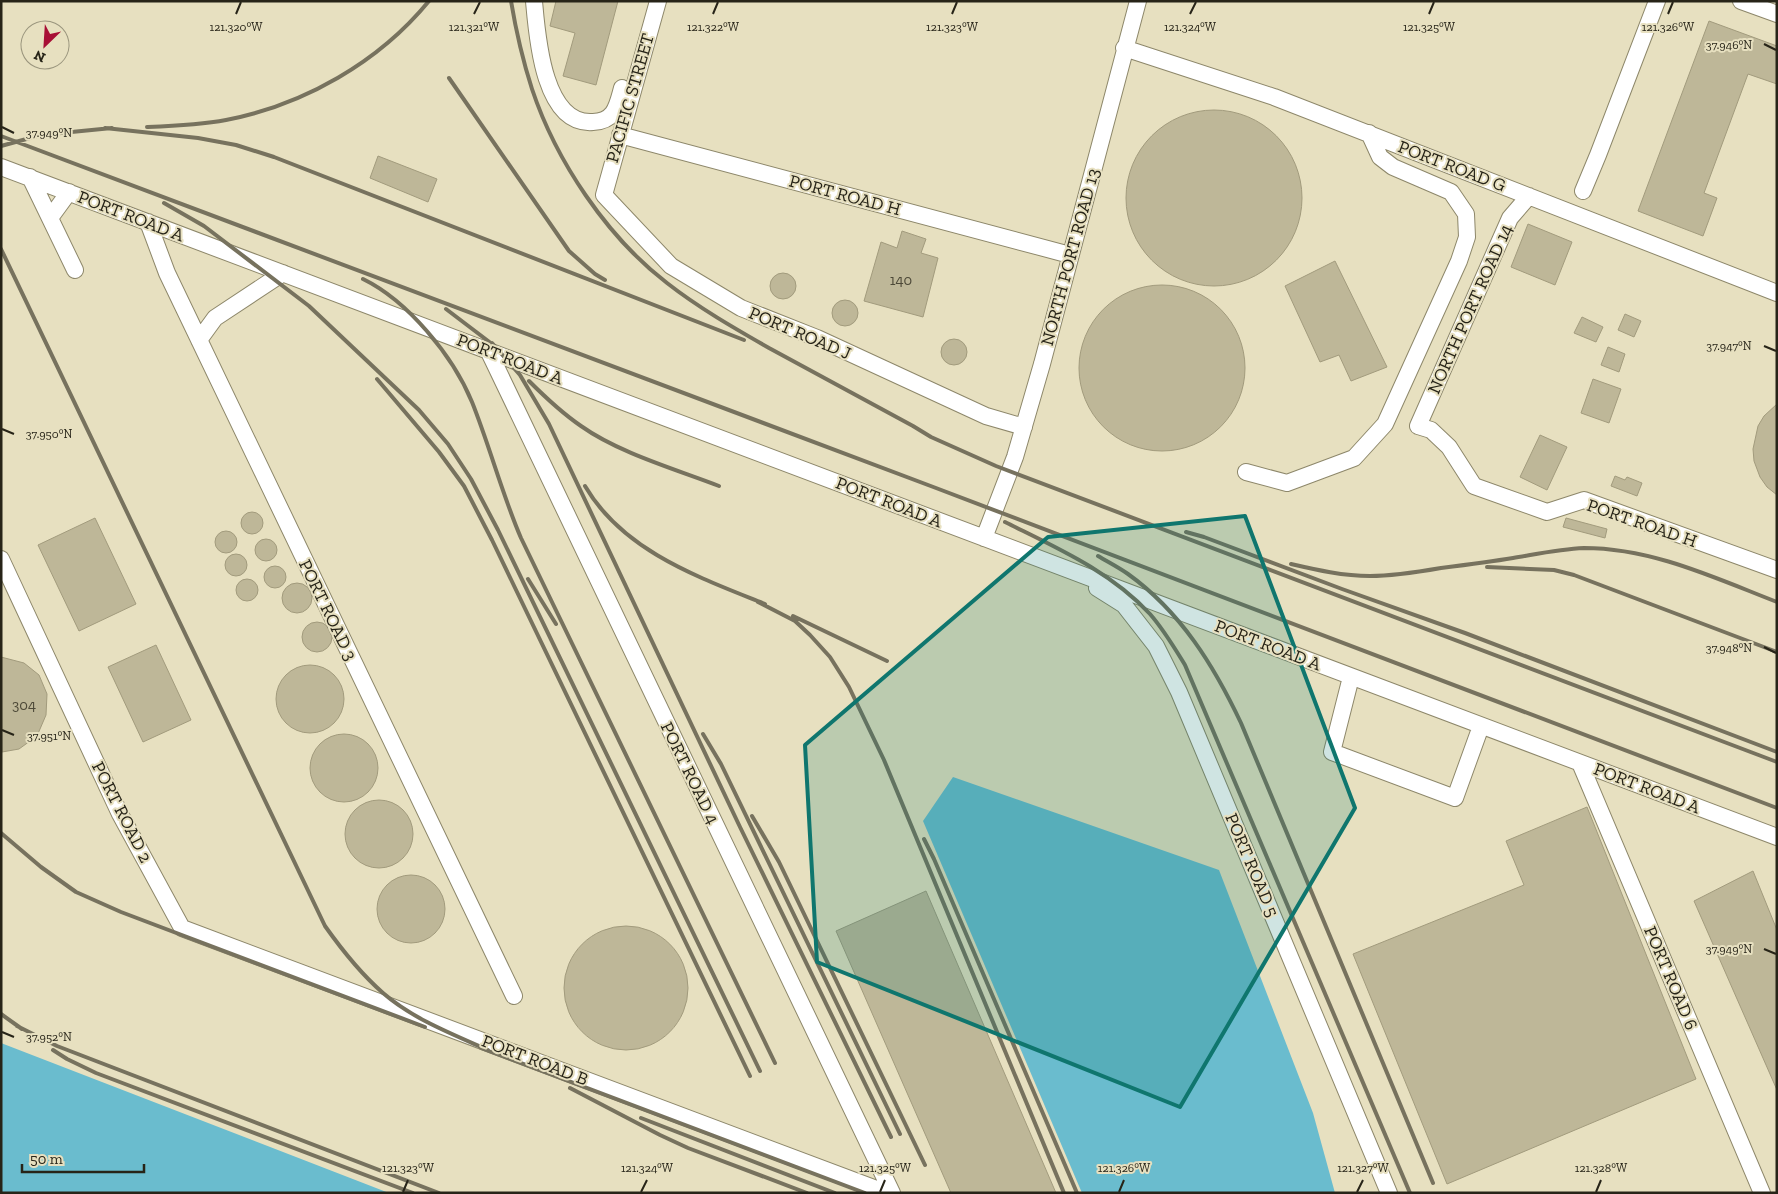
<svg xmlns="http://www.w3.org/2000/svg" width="1778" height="1194" font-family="'Zilla Slab',serif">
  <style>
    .water { fill: #6abcce }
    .building { fill: #beb798; stroke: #a29b7d }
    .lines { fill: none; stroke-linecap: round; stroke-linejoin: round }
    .minor-casing { stroke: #8d876a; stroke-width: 18 }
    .minor { stroke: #fff; stroke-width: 16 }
    .rail { stroke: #77725e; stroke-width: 4 }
    .marked { fill: #0f766e; fill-opacity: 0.2; stroke: #0f766e; stroke-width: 4; stroke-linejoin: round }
    .ticks { fill: none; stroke: #272418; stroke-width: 2 }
    .labels { text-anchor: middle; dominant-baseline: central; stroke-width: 4; stroke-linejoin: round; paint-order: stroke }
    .number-label { font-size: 15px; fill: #4d4938 }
    .street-label { font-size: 18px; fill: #272418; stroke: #e7e0c0 }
    .ticks-label { font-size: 12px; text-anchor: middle; fill: #272418; stroke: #e7e0c0; stroke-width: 4; stroke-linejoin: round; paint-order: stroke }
  </style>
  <rect width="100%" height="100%" fill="#e7e0c0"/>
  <path class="water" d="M 953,777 L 1219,870 L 1313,1113 L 1335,1193 L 1082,1193 L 923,821 Z
    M 1,1043 L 389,1193 L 1,1193 Z"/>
  <path class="building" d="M 556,1 L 618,1 L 596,85 L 563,76 L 575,33 L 550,26 Z
    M 1709,21 L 1777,46 L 1777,84 L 1748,74 L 1704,193 L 1717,198 L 1703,236 L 1638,211 Z
    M1126 198a88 88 0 1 1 176 0a88 88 0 1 1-176 0Z
    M 378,156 L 437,179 L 428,202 L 370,178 Z
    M 1528,224 L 1572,242 L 1555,285 L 1511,267 Z
    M 902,231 L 926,239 L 921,253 L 938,258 L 923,317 L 864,301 L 881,242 L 897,248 Z
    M 1335,261 L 1387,367 L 1351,381 L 1339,355 L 1320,362 L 1285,286 Z
    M770 286a13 13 0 1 1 26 0a13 13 0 1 1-26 0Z
    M1079 368a83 83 0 1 1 166 0a83 83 0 1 1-166 0Z
    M832 313a13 13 0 1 1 26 0a13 13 0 1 1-26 0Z
    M 1625,314 L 1641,321 L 1634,337 L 1618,330 Z
    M 1582,317 L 1603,327 L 1596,342 L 1574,333 Z
    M941 352a13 13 0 1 1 26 0a13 13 0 1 1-26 0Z
    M 1608,347 L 1625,354 L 1619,372 L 1601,365 Z
    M 1593,379 L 1621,389 L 1609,423 L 1581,413 Z
    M 1777,404 L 1777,403 L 1777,495 L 1767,487 L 1760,477 L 1754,461 L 1753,449 L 1758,426 L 1764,416 Z
    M 1540,435 L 1567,447 L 1547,490 L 1520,477 Z
    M 1615,476 L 1625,480 L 1627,477 L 1642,483 L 1637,496 L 1611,486 Z
    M241 523a11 11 0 1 1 22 0a11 11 0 1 1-22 0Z
    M 95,518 L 136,604 L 79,631 L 38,545 Z
    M 1566,518 L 1607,529 L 1605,538 L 1563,527 Z
    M215 542a11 11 0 1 1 22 0a11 11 0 1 1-22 0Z
    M255 550a11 11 0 1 1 22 0a11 11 0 1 1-22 0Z
    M225 565a11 11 0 1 1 22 0a11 11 0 1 1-22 0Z
    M264 577a11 11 0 1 1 22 0a11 11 0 1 1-22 0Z
    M236 590a11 11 0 1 1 22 0a11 11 0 1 1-22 0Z
    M282 598a15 15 0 1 1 30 0a15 15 0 1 1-30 0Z
    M302 637a15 15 0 1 1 30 0a15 15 0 1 1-30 0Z
    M 156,645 L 191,720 L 143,742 L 108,667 Z
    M 1,657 L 24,663 L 39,675 L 47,694 L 46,715 L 37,736 L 19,749 L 2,752 Z
    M276 699a34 34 0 1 1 68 0a34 34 0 1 1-68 0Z
    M310 768a34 34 0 1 1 68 0a34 34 0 1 1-68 0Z
    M345 834a34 34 0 1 1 68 0a34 34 0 1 1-68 0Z
    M 1587,807 L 1696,1079 L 1447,1184 L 1353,954 L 1524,885 L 1506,841 Z
    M 1753,871 L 1777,930 L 1777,1090 L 1694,901 Z
    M377 909a34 34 0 1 1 68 0a34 34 0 1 1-68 0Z
    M 926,891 L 1056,1193 L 951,1193 L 836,931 Z
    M564 988a62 62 0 1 1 124 0a62 62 0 1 1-124 0Z"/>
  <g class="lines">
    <defs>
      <path id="minor" d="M 534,1 C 537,35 543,126 593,122 C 615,121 617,106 622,88
        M 658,1 L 604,195 L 671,266 L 741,308 L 817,338 L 986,416 L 1024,427
        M 1741,1 L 1777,14
        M 1124,48 L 1274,97 L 1777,293
        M 620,135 L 1070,255
        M 1,167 L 1777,837
        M 30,177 L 75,270
        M 1583,191 L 1598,155 L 1657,1
        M 1529,196 L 1510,218 L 1418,426 L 1431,430 L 1449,447 L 1474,486 L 1547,512 L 1584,500 L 1777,570
        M 50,218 L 69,192
        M 148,222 L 167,273 L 514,996
        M 199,340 L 215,318 L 283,273
        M 489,352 L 892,1193
        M 1246,472 L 1287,483 L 1354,458 L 1385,424 L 1459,261 L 1467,237 L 1466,214 L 1451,192 L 1393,167 L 1380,157 L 1369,133
        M 984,538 L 1015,457 L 1042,364 L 1138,1
        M 1,559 L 120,814 L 182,928 L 887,1193
        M 1097,588 L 1124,605 L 1156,646 L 1179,692 L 1389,1193
        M 1351,677 L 1332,752 L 1455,798 L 1481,726
        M 1580,763 L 1762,1193"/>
    </defs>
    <use href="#minor" class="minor-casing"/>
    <use href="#minor" class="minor"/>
    <path class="rail" d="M 511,1 C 516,31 523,61 532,89 C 556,161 607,237 667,283 C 699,308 734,328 769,348 C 817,374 865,400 913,426 L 931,437 L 996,466 L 1777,762
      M 449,78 L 569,251 L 595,274 L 605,280
      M 147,127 C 173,126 200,125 226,120 C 304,105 379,62 429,1
      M 105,128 L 198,138 L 236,145 L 274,157 L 744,340
      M 1,136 L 936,488 L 1777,808
      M 1,146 L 41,135 L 112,128
      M 164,203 L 204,226 L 309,306 L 419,410 L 448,444 L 471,479 L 498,530 L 760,1071
      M 1,249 L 325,926 C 342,950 360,973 383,993 C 413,1019 452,1034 488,1050
      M 363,279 C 408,301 453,356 472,402 C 490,447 502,494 521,538 L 775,1063
      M 446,309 L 496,347
      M 492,343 L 520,375 L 549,424 L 740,827 L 891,1137
      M 377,379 L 439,452 L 464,486 L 492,540 L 750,1076
      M 529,381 C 545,397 562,413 581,426 C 619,453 675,469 719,486
      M 585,486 C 623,551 698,577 765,604
      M 1005,522 C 1057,548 1110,571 1150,614 C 1164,630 1174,647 1185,665 L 1410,1193
      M 1186,532 L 1204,537 L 1342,589 L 1465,633 L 1777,752
      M 1098,556 C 1108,562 1118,567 1128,574 C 1181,612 1214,666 1241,723 L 1433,1183
      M 1291,564 C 1317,570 1343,576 1370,576 C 1394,576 1418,572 1441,568 C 1465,565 1489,562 1513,558 C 1537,554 1560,549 1584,548 C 1652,548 1715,578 1777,602
      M 1487,567 L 1554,570 L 1574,575 L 1777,652
      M 528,579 L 556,624
      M 758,602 L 795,621 L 810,635 L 830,657 L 849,687 L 884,760 L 1064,1193
      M 793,616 L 887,661
      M 703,734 L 721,764 L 900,1134
      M 752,816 L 779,862 L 925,1165
      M 1,833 L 41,867 L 76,892 L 121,912 L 425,1027
      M 924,839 L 934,859 L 1077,1193
      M 1,1014 L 22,1029
      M 17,1026 L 57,1046 L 439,1193
      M 481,1048 L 865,1193
      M 53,1050 L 67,1059 L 96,1073 L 413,1193
      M 570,1088 L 660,1135 L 688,1148 L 807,1193
      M 641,1118 L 835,1193"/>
  </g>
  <path class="marked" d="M 1245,516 L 1355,808 L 1180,1107 L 817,962 L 805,745 L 1048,537 Z"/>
  <path class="ticks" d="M 236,14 L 241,2M 474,14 L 480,2M 713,14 L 718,2M 952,14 L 957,2M 1190,14 L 1196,2M 1429,14 L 1434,2M 1668,14 L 1673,2M 1764,44 L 1776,50M 2,127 L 14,133M 1764,346 L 1776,351M 2,429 L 14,434M 1764,647 L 1776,653M 2,730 L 14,735M 1764,949 L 1776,954M 2,1032 L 14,1037M 403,1192 L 408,1180M 641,1192 L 647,1180M 880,1192 L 885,1180M 1119,1192 L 1124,1180M 1357,1192 L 1363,1180M 1596,1192 L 1601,1180"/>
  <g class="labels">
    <g class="number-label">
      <text x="901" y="280">140</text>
      <text x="24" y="705">304</text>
    </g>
    <g class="street-label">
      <text transform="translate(630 98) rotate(-74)">PACIFIC STREET</text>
      <text transform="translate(1452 166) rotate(21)">PORT ROAD G</text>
      <text transform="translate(845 195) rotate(15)">PORT ROAD H</text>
      <text transform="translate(131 216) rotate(21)">PORT ROAD A</text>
      <text transform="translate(1070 257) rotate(-75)">NORTH PORT ROAD 13</text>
      <text transform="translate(1470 309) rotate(-66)">NORTH PORT ROAD 14</text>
      <text transform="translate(800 333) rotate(23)">PORT ROAD J</text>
      <text transform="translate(510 359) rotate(21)">PORT ROAD A</text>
      <text transform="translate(889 502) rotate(21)">PORT ROAD A</text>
      <text transform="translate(1642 523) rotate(19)">PORT ROAD H</text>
      <text transform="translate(328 610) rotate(64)">PORT ROAD 3</text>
      <text transform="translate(1268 645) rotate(21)">PORT ROAD A</text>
      <text transform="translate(690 773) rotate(64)">PORT ROAD 4</text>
      <text transform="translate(1647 788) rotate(21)">PORT ROAD A</text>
      <text transform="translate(122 812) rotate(63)">PORT ROAD 2</text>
      <text transform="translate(1252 865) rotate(67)">PORT ROAD 5</text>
      <text transform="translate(1671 978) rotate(67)">PORT ROAD 6</text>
      <text transform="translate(535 1060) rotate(21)">PORT ROAD B</text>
    </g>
  </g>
  <g class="ticks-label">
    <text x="236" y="31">121.320°W</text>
    <text x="474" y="31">121.321°W</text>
    <text x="713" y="31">121.322°W</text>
    <text x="952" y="31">121.323°W</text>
    <text x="1190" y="31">121.324°W</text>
    <text x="1429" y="31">121.325°W</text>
    <text x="1668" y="31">121.326°W</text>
    <text x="1729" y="49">37.946°N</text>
    <text x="49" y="137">37.949°N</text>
    <text x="1729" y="350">37.947°N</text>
    <text x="49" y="438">37.950°N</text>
    <text x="1729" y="652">37.948°N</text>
    <text x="49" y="740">37.951°N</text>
    <text x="1729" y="953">37.949°N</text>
    <text x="49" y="1041">37.952°N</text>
    <text x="408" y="1172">121.323°W</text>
    <text x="647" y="1172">121.324°W</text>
    <text x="885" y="1172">121.325°W</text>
    <text x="1124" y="1172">121.326°W</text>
    <text x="1363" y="1172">121.327°W</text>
    <text x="1601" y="1172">121.328°W</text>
  </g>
  <rect width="1778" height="1194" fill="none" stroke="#272418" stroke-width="5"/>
  <g transform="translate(45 45) rotate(205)"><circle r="24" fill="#e7e0c0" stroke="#9a957d"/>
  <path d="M0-4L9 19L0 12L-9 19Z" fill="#a81036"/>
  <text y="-8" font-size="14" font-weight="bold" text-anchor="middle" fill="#272418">N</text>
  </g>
  <path d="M22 1164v8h122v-8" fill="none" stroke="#272418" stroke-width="2.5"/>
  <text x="30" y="1164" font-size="15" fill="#272418" stroke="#e7e0c0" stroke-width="4" paint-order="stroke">50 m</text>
</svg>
